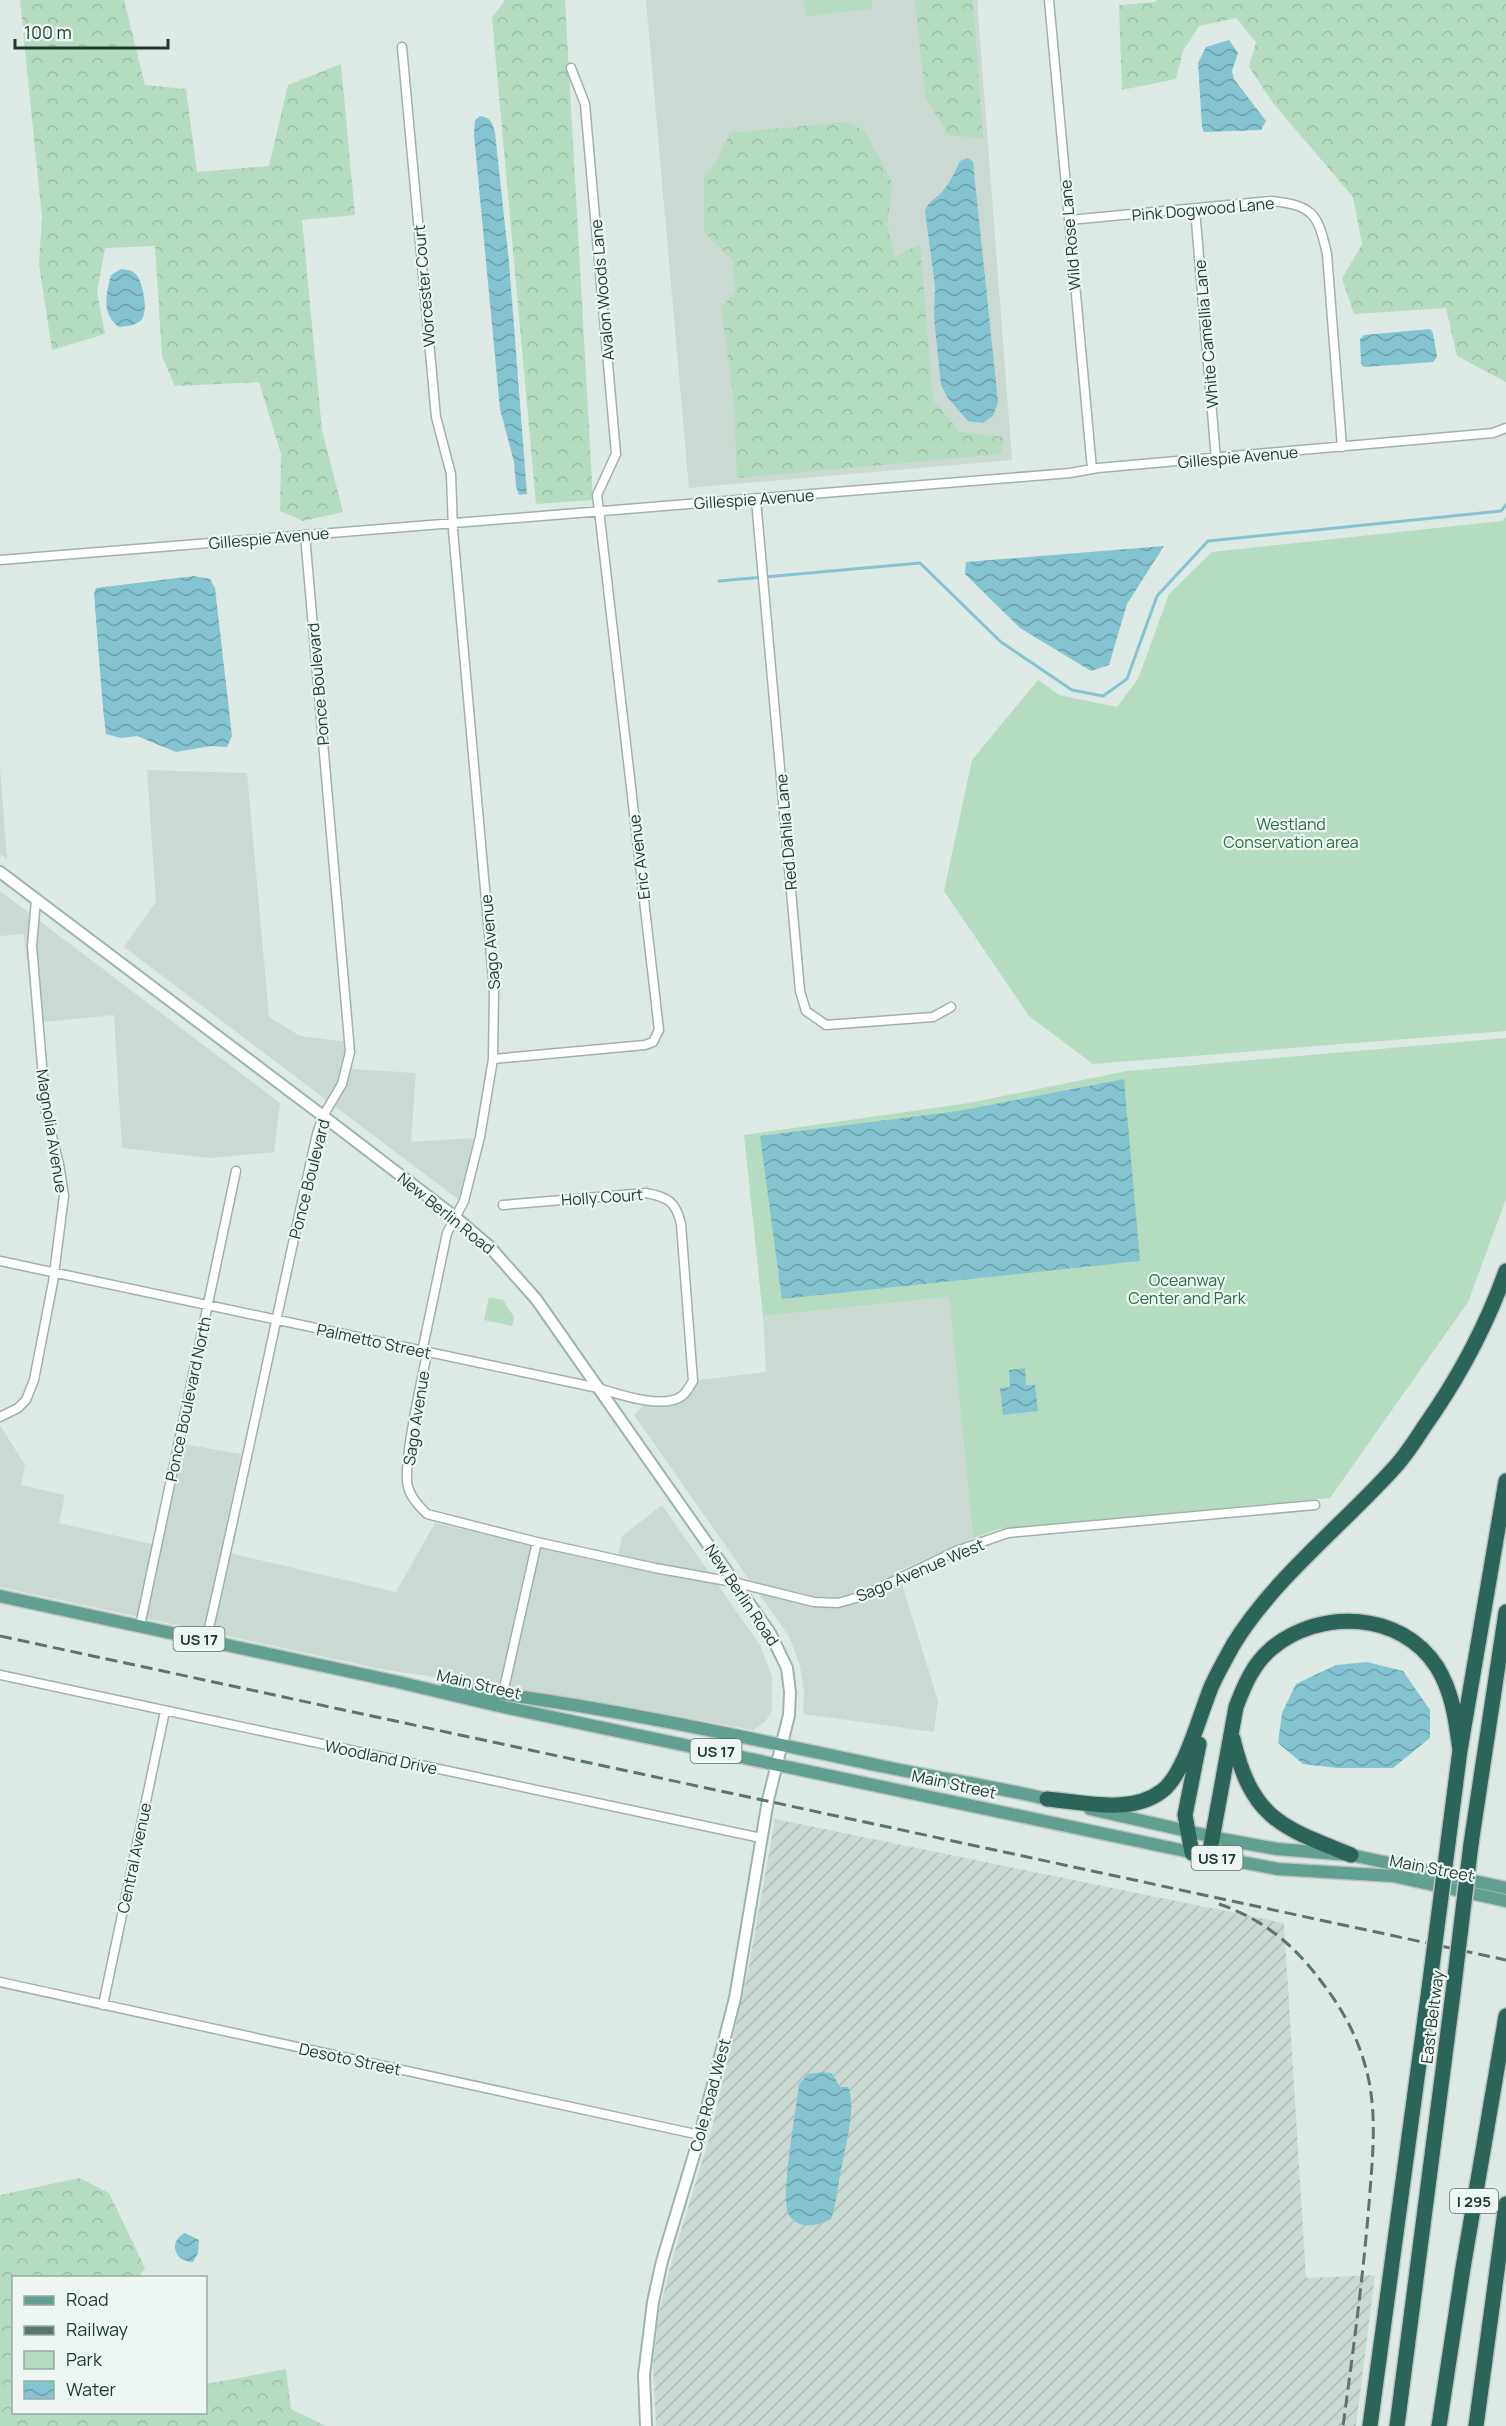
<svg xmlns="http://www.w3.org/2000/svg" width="1506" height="2426" font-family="Manrope,sans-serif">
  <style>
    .built { fill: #cbd9d3 }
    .industrial { fill: url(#industrial-furrows) }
    .green { fill: #b5dbc0 }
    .forest { fill: url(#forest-crowns) }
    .water { fill: url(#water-waves) }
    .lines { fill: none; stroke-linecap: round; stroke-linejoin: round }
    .stream { stroke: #84c4d0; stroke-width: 3 }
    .street-casing { stroke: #a0b1ab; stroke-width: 11 }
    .secondary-casing { stroke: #9cb5ac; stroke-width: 14 }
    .primary-casing { stroke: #bcc4c2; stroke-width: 15 }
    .highway-casing { stroke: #bcc4c2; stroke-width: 18 }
    .street { stroke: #fff; stroke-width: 8 }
    .secondary { stroke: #fff; stroke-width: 10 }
    .primary { stroke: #619f90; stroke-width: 12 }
    .highway { stroke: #2b6559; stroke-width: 15 }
    .rail { stroke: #59756d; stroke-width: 3; stroke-dasharray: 12 6; stroke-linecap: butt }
    .highway-bridge-casing { stroke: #bcc4c2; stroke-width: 18; stroke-linecap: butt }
    .highway-bridge { stroke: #2b6559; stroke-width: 15 }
    .labels { text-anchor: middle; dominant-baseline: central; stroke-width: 4.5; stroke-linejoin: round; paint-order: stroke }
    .shield { fill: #edf6f2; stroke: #5d726c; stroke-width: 1.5 }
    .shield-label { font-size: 15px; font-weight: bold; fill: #1f3932 }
    .street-label { font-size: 16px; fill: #1f3932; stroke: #edf6f2 }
    .park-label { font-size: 16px; fill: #296f45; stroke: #edf6f2 }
  </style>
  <defs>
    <pattern id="industrial-furrows" width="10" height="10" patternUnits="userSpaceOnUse" patternTransform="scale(1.5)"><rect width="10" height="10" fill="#cbd9d3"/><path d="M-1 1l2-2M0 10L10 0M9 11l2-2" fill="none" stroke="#aebbb6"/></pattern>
    <pattern id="forest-crowns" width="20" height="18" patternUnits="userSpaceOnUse" patternTransform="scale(1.5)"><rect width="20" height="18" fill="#b5dbc0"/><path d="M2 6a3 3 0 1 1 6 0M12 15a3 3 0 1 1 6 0" fill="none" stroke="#9bbda5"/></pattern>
    <pattern id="water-waves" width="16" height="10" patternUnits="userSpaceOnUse" patternTransform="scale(1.5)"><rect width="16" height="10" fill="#84c4d0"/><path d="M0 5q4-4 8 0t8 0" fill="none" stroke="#6ba0a9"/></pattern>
  </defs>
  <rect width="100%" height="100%" fill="#dde9e4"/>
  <path class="built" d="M 646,0 L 977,0 L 1012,460 L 689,488 Z
    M 0,768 L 7,858 L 7,859 L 0,854 Z
    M 147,770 L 247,773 L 269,1017 L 300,1036 L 355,1043 L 351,1069 L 416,1073 L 411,1142 L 474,1138 L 459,1200 L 124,947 L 156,902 Z
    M 0,891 L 280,1103 L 274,1152 L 210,1158 L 122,1148 L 114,1015 L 34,1023 L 24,934 L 0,936 Z
    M 949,1297 L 973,1538 L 898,1571 L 938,1701 L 934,1732 L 803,1714 L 804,1692 L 800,1666 L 790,1638 L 634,1415 L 643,1406 L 671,1406 L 686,1398 L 699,1380 L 766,1372 L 763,1316 Z
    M 0,1425 L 25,1465 L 21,1485 L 65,1495 L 59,1523 L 161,1546 L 183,1444 L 241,1454 L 221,1551 L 396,1592 L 435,1523 L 616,1565 L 622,1536 L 662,1505 L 760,1645 L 772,1677 L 772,1710 L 766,1721 L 753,1730 L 610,1704 L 381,1669 L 0,1587 Z"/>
  <path class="industrial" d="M 775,1819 L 1284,1923 L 1306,2278 L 1375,2275 L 1356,2426 L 656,2426 L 653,2364 L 659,2313 L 671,2264 L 711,2132 L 748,1972 Z"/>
  <path class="green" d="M 804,0 L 872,0 L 871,9 L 806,16 Z
    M 1506,517 L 1506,1031 L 1093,1064 L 1029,1016 L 944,891 L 972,760 L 1038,680 L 1059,695 L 1117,707 L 1138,679 L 1169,594 L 1212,552 L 1502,521 Z
    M 1506,1038 L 1506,1199 L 1468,1302 L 1330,1498 L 999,1529 L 973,1538 L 949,1297 L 763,1316 L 744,1135 L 969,1103 L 1127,1071 Z
    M 489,1297 L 503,1300 L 514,1317 L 512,1326 L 484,1320 Z"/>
  <path class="forest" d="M 20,0 L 124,0 L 145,85 L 186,89 L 197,172 L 269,166 L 288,85 L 341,64 L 355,215 L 302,220 L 322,430 L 343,512 L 303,521 L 280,511 L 281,454 L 259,382 L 175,386 L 162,356 L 155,246 L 105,248 L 97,292 L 105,334 L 52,350 L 39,264 L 42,218 Z
    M 505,0 L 565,0 L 593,500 L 536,504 L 492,18 Z
    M 915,0 L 973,0 L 983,139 L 948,135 L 925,96 Z
    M 1157,0 L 1506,0 L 1506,382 L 1457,356 L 1446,308 L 1354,314 L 1342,279 L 1362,244 L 1353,197 L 1273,103 L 1249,67 L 1256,42 L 1236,18 L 1199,26 L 1183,51 L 1176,79 L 1122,90 L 1119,5 L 1155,2 Z
    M 845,122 L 865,131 L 893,184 L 887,225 L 895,257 L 920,244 L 933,400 L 960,432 L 1003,437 L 1002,454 L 737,478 L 734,401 L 721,308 L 735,292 L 733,261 L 704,232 L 704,175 L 716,163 L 730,133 Z
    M 79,2178 L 109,2193 L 145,2268 L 139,2277 L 14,2278 L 14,2412 L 206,2412 L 206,2384 L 286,2369 L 291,2409 L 326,2426 L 0,2426 L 0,2195 Z"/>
  <path class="water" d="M 1229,40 L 1238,53 L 1232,71 L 1234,79 L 1266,121 L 1261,130 L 1204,132 L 1202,127 L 1198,63 L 1206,47 Z
    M 480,116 C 491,117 493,124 495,133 L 509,262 L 527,494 L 519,495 L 516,486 L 514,462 L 500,409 L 474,135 L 475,120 Z
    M 968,158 L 973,162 L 998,402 L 993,416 L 983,423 L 968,421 L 948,398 L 941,385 L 934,318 L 935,286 L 925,211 C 930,199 934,201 942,192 C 950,183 955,172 960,161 Z
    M 121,269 C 128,270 134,270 138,277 C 143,286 148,310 142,319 C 137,326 126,326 119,327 C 101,314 106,294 111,275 Z
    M 1430,329 L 1433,333 L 1437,357 L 1433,362 L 1364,367 L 1361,364 L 1360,339 L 1364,335 Z
    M 1164,546 L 1127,604 L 1109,665 L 1091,671 L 1020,628 L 965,574 L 966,562 Z
    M 194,576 L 210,579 L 215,588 L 232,736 L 227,747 L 211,746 L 176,752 L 137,736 L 121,738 L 106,734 L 103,709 L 94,594 L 96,588 Z
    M 1124,1079 L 1140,1261 L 782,1299 L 760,1136 L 959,1111 Z
    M 1025,1368 L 1026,1385 L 1035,1385 L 1038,1411 L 1003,1415 L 1000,1388 L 1010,1387 L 1009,1370 Z
    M 1367,1662 L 1403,1671 L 1430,1710 L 1430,1738 L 1393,1768 L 1337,1768 L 1303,1764 L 1278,1743 L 1282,1713 L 1296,1684 L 1336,1665 Z
    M 822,2072 L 832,2073 L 840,2087 L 848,2087 C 858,2108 842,2159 839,2182 C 836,2195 836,2207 831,2219 C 818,2226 798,2230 789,2215 C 779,2201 797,2107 799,2084 L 808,2074 Z
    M 185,2233 L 199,2240 L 198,2253 L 193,2262 C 174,2262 168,2241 185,2233 Z"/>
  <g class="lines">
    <path class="stream" d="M 719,581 L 920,563 L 1001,642 L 1072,690 L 1103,696 L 1127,679 L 1157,596 L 1208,541 L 1501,511 L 1506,505"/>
    <defs>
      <path id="street" d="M 1049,0 L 1092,469
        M 402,47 L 436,417 L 451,474 L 453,530 L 494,990 L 493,1059 L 480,1137 L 464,1201 L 447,1233 L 422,1352
        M 1195,209 L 1216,459
        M 1069,220 L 1271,201 C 1314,205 1318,215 1327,254 L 1342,447
        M 756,500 L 800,991 L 806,1011 L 826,1025 L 933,1017 L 951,1007
        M 0,560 L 1070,473 L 1098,468 L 1493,433 L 1506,428
        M 493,1059 L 645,1045 L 653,1042 L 659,1030 L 599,510 L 597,495 L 616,454 L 585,104 L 571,68
        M 0,1261 L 598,1388 C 618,1394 663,1410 682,1396 C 686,1393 690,1386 693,1381 L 681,1224 C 676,1202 668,1197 646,1193 L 503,1205
        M 427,1353 C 422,1380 402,1465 408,1487 C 411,1498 419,1506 427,1514 L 537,1542 L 655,1568 L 733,1582 L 814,1602 L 838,1603 L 863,1596 L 956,1551 L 1008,1533 L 1315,1505
        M 0,1417 L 18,1408 L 26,1400 L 34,1380 L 53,1282 L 64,1196 L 59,1164 L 46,1113 L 32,946 L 36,900
        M 140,1626 L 236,1171
        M 206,1641 C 245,1472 279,1303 317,1134 L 323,1116 L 342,1084 L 350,1052 L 305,535
        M 0,1675 L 761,1838
        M 503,1693 L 537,1542
        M 0,1982 L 700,2135
        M 103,2005 L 165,1711"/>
      <path id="secondary" d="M 0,872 L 323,1116 L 455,1217 L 489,1246 L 536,1299 L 770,1633 L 787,1668 L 790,1692 L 789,1715 L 768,1800 L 735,1998 L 700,2135 L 662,2261 L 653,2302 L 644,2375 L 646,2426"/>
      <path id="primary" d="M 0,1596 L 398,1682 L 499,1706 L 1209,1856 L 1278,1869 L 1393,1876 L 1506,1901
        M 447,1687 C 595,1704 740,1736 886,1767 C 942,1779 999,1787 1055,1801
        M 1090,1809 L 1227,1840 L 1277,1849 L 1351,1855 L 1506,1888"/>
      <path id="highway" d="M 1233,1739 C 1252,1819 1281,1827 1351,1855
        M 1047,1799 C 1083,1802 1131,1815 1162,1791 C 1185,1774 1200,1713 1212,1685 C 1218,1672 1226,1658 1233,1645 C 1273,1579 1343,1525 1395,1467 C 1406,1455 1415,1441 1424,1427 C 1458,1379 1486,1327 1506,1271
        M 1448,1843 L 1460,1750 L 1506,1481
        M 1471,1844 L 1506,1612
        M 1192,1853 L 1185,1815 L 1199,1744
        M 1209,1856 L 1236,1707 C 1244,1686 1253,1664 1271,1649 C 1319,1608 1401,1611 1437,1667 C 1453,1693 1456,1721 1460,1750
        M 1370,2426 L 1429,1989
        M 1397,2426 L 1453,1993
        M 1439,2426 L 1463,2268 L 1506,2016
        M 1476,2426 L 1506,2204"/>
    </defs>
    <use href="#street" class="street-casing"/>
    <use href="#secondary" class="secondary-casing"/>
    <use href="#primary" class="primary-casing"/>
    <use href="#highway" class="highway-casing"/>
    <use href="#street" class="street"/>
    <use href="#secondary" class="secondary"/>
    <use href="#primary" class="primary"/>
    <use href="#highway" class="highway"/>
    <path class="rail" d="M 0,1636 L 1506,1960
      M 1219,1904 C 1260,1918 1291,1942 1317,1976 C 1343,2009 1360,2039 1369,2081 C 1377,2122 1372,2163 1369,2204 C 1363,2278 1353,2352 1343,2426"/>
    <defs>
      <path id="highway-bridge" d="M 1429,1989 L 1448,1843
        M 1453,1993 L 1471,1844"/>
    </defs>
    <use href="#highway-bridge" class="highway-bridge-casing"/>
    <use href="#highway-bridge" class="highway-bridge"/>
  </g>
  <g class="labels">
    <g class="shield">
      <rect x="173.5" y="1627" width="51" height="24" rx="4.5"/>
      <rect x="690.5" y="1739" width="51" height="24" rx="4.5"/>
      <rect x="1191.5" y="1846" width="51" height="24" rx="4.5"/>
      <rect x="1450" y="2189" width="48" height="24" rx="4.5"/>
    </g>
    <g class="shield-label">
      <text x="199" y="1639">US 17</text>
      <text x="716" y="1751">US 17</text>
      <text x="1217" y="1858">US 17</text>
      <text x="1474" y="2201">I 295</text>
    </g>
    <g class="street-label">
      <text transform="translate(1203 209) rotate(-5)">Pink Dogwood Lane</text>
      <text transform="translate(1070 235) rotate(-95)">Wild Rose Lane</text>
      <text transform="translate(424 286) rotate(-95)">Worcester Court</text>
      <text transform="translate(602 290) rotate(-95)">Avalon Woods Lane</text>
      <text transform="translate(1206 334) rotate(-95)">White Camellia Lane</text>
      <text transform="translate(1238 457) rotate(-5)">Gillespie Avenue</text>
      <text transform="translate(754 499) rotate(-4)">Gillespie Avenue</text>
      <text transform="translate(269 538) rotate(-5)">Gillespie Avenue</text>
      <text transform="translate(318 684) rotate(-95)">Ponce Boulevard</text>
      <text transform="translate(786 832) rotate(-95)">Red Dahlia Lane</text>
      <text transform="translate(639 857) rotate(-97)">Eric Avenue</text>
      <text transform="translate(490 942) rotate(-95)">Sago Avenue</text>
      <text transform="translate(52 1131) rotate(81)">Magnolia Avenue</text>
      <text transform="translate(309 1179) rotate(-76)">Ponce Boulevard</text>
      <text transform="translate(602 1197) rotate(-4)">Holly Court</text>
      <text transform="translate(446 1213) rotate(39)">New Berlin Road</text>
      <text transform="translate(374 1341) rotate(12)">Palmetto Street</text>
      <text transform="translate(188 1399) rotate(-78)">Ponce Boulevard North</text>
      <text transform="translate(416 1418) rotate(-81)">Sago Avenue</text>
      <text transform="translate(920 1570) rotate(-23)">Sago Avenue West</text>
      <text transform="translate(742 1595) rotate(56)">New Berlin Road</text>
      <text transform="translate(479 1684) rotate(13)">Main Street</text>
      <text transform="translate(381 1757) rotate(12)">Woodland Drive</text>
      <text transform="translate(954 1784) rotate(12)">Main Street</text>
      <text transform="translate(134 1858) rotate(-78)">Central Avenue</text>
      <text transform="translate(1432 1868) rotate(11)">Main Street</text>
      <text transform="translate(1432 2017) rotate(-83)">East Beltway</text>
      <text transform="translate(350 2059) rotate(12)">Desoto Street</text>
      <text transform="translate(710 2095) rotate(-75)">Cole Road West</text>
    </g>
    <g class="park-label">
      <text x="1291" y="824">Westland<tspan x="1291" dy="18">Conservation area</tspan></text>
      <text x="1187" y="1280">Oceanway<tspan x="1187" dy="18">Center and Park</tspan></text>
    </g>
  </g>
  <rect x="12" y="2276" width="195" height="138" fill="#edf6f2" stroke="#9baaa5" stroke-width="1.5"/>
  <rect x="24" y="2296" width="30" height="9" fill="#619f90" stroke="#9baaa5" stroke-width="1.5"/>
  <text x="66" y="2306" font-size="18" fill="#1f3932">Road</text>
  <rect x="24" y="2326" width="30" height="9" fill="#59756d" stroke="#9baaa5" stroke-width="1.5"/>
  <text x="66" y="2336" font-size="18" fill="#1f3932">Railway</text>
  <rect x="24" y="2351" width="30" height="18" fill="#b5dbc0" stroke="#9baaa5" stroke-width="1.5"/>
  <text x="66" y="2366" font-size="18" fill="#1f3932">Park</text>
  <rect x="24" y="2381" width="30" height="18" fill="url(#water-waves)" stroke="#9baaa5" stroke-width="1.5"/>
  <text x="66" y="2396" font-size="18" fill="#1f3932">Water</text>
  <path d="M15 39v9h153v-9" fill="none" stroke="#1f3932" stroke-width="3"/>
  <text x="24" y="39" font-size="18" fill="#1f3932" stroke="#edf6f2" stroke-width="4.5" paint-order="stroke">100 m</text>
</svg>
